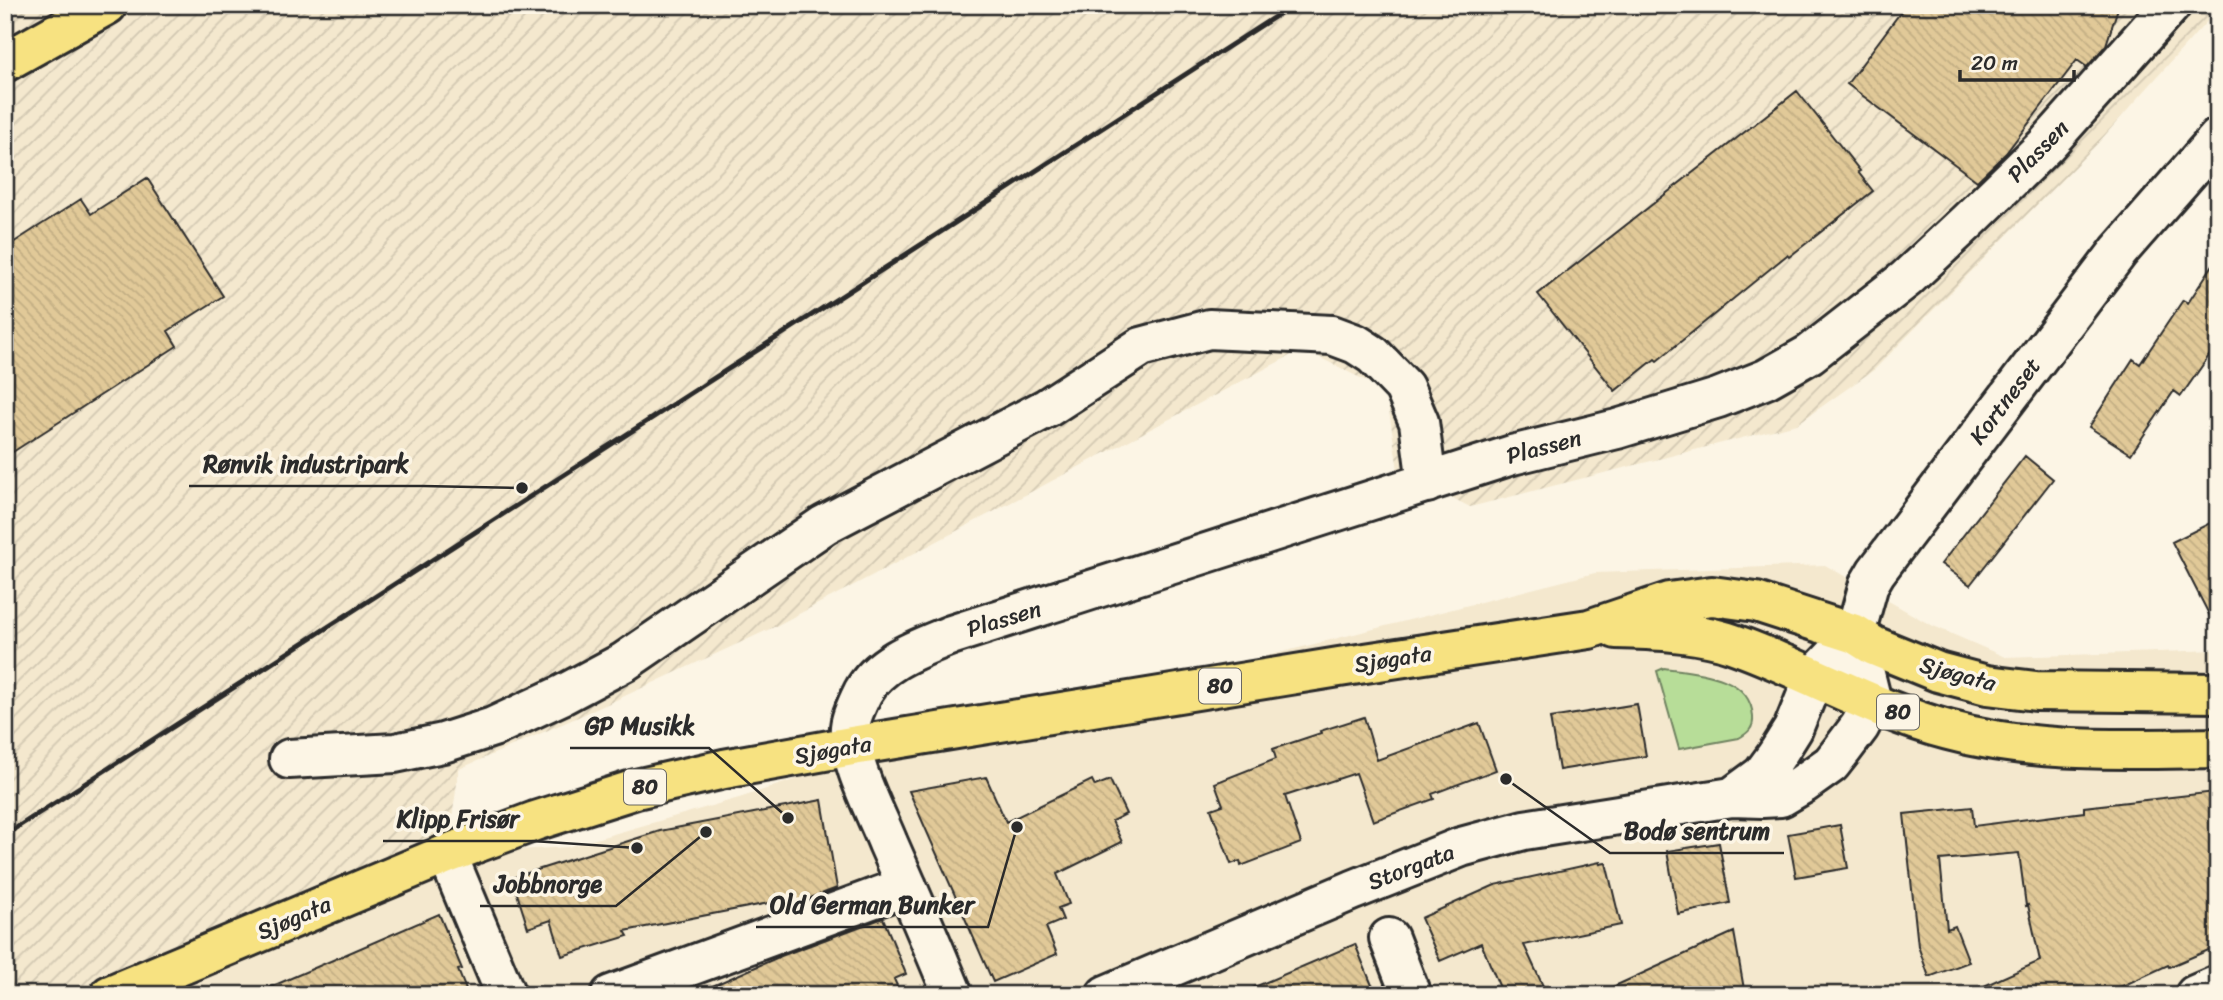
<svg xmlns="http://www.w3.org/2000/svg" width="2223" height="1000" font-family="Sriracha,sans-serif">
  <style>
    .built { fill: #f4e8ce }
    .industrial { fill: url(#industrial-furrows) }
    .green { fill: #b7dd98; stroke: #718462; stroke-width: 2 }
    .building { fill: url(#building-back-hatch); stroke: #2b2b2b; stroke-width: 2 }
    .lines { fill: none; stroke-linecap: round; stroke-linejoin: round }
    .minor-casing { stroke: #2b2b2b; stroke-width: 44 }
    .highway-casing { stroke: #2b2b2b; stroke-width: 44 }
    .minor { stroke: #fcf5e5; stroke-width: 38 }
    .highway { stroke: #f7e281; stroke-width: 38 }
    .rail { stroke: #2b2b2b; stroke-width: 5 }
    .labels { text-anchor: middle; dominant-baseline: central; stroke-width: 7; stroke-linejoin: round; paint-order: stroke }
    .shield { fill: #fcf5e5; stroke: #6a6863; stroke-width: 2 }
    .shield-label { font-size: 21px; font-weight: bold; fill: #2b2b2b }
    .street-label { font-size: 23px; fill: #2b2b2b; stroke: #fcf5e5 }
    .leader { fill: none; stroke: #2b2b2b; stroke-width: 2.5 }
    .callout-dot { fill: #2b2b2b; stroke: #fcf5e5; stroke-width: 2.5 }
    .callout-label { font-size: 24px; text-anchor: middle; font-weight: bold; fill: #2b2b2b; stroke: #fcf5e5; stroke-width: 7; stroke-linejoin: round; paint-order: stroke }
  </style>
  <defs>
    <pattern id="industrial-furrows" width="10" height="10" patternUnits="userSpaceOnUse" patternTransform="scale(1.75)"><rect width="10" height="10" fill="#f4e8ce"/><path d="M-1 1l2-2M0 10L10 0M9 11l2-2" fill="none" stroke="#d1c7b1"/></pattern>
    <pattern id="building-back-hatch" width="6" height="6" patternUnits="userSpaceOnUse" patternTransform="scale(1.75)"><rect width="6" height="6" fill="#e1c998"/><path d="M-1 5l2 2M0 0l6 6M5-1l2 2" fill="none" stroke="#c1ad83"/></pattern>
  </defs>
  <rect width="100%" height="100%" fill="#fcf5e5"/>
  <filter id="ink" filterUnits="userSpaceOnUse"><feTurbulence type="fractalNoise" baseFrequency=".0143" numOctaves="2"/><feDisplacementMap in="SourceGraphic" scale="14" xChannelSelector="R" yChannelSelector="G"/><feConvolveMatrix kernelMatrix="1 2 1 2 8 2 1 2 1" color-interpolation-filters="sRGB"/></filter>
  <g filter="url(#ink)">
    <path class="built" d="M 1825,565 L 1929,624 L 2005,657 L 2218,650 L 2218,985 L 2195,995 L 110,995 L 447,854 L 568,847 L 739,798 L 851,761 L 1595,573 Z"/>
    <path class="industrial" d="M 5,5 L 2218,5 L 2218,9 L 2098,143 L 1875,369 L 1797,424 L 1470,507 L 1398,470 L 1386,391 L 1303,349 L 774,627 L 592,711 L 459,769 L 447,854 L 110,995 L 5,995 Z"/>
    <path class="green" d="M 1664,668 C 1696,672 1751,675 1753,717 C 1754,728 1748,733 1739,738 L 1679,749 L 1657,671 Z"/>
    <path class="building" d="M 1906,5 L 2119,5 L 2106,45 L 2087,67 L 2077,60 L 2006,153 L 1977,181 L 1847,84 Z
      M 1797,91 L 1860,171 L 1858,172 L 1873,191 L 1789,257 L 1787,255 L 1657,361 L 1655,359 L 1615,391 L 1538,294 Z
      M 147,178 L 223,296 L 168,331 L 177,346 L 5,457 L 5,248 L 81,199 L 91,214 Z
      M 2218,257 L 2218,343 L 2181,396 L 2174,391 L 2131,454 L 2089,427 L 2133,359 L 2140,364 L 2183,300 L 2188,303 Z
      M 2025,456 L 2053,479 L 1970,585 L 1941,564 Z
      M 2218,519 L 2218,632 L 2172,542 Z
      M 1637,704 L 1646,756 L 1559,770 L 1550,718 Z
      M 1364,717 L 1377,760 L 1479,723 L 1496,770 L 1432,794 L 1434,799 L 1373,821 L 1356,773 L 1285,796 L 1301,843 L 1241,866 L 1240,861 L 1231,864 L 1211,809 L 1223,805 L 1215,783 L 1276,759 L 1273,749 L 1321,733 L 1320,731 Z
      M 986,777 L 1006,822 L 1092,780 L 1095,786 L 1110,780 L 1126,814 L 1112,821 L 1122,842 L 1057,874 L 1069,904 L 1058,908 L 1063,920 L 1046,927 L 1057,954 L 993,982 L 909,791 Z
      M 2215,792 L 2218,813 L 2218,946 L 2169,967 L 2168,965 L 2103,995 L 1964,995 L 2040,961 L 2028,905 L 2026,906 L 2019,853 L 1940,860 L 1947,929 L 1955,926 L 1969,962 L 1929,977 L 1918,946 L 1904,814 L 1972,807 L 1974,826 L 2084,812 L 2084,807 Z
      M 822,800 L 837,888 L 771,913 L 769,903 L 625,931 L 628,936 L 562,956 L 551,920 L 528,928 L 512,878 L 660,831 Z
      M 1840,825 L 1848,868 L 1796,877 L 1788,834 Z
      M 1719,843 L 1730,903 L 1678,914 L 1667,851 Z
      M 1600,862 L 1600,864 L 1606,863 L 1621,925 L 1524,945 L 1543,986 L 1523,995 L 1503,995 L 1481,943 L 1440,961 L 1421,918 L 1495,885 Z
      M 439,914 L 462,969 L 458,970 L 468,995 L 252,995 Z
      M 883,918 L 906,974 L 894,979 L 901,995 L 692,995 L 781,956 Z
      M 1734,932 L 1745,995 L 1595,995 L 1694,950 Z
      M 1355,944 L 1376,995 L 1236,995 Z"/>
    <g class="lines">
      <defs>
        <path id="minor" d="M 289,759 L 395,753 L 443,743 L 493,727 L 562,695 L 624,662 L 824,525 L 1047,408 L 1141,347 L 1209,329 L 1332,335 L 1356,344 L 1373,355 L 1404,387 L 1419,422 L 1427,483
          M 1732,797 L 1762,775 L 1776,756 L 1793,729 L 1814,677 L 1855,634 L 1869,584 L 1876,572 L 2119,251 L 2218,138
          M 447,854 L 506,995
          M 1389,938 L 1411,995
          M 611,995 L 907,886
          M 953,995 C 932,944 910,893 888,843 C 876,813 847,759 850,727 C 851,716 858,702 863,692 C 880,661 920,648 951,635 L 1512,455 L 1617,429 L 1718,398 L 1766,379 L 1810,354 L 1906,279 L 1967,222 L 2046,145 L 2171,5
          M 1106,995 L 1353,890 L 1461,847 L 1524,830 L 1732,797 L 1762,798 L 1781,797 L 1803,784 L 1831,764 L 1842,750 L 1860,726 L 1872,702 L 1855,634
          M 2195,995 L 2218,985"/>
        <path id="highway" d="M 5,62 L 107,5
          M 1616,629 C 1652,630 1687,631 1721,640 C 1743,646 1765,656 1786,665 C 1839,688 1892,715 1948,730 C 2035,754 2128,749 2218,748
          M 110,995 L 447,854 L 535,821 L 636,789 L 724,769 L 852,746 L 1339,667 L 1589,629 L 1669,602 L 1712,596 L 1756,602 L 1855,634 L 1874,646 L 1938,672 L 1987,685 L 2036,691 L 2218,693"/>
      </defs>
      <use href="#minor" class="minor-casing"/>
      <use href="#highway" class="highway-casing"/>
      <use href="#minor" class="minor"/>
      <use href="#highway" class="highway"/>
      <path class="rail" d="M 5,835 L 1293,5"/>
    </g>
  </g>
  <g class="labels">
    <g class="shield">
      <rect x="1199" y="668.5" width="42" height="35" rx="5"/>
      <rect x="1877" y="694.5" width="42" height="35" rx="5"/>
      <rect x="624" y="769.5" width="42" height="35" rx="5"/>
    </g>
    <g class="shield-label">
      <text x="1220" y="686">80</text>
      <text x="1898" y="712">80</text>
      <text x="645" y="787">80</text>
    </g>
    <g class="street-label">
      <text transform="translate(2038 151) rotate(-46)">Plassen</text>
      <text transform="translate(2005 401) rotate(-53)">Kortneset</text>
      <text transform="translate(1544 447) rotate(-15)">Plassen</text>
      <text transform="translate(1004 619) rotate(-17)">Plassen</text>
      <text transform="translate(1393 659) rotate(-9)">Sjøgata</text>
      <text transform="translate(1958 674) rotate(15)">Sjøgata</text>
      <text transform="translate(833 750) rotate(-10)">Sjøgata</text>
      <text transform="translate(1411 867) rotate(-21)">Storgata</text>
      <text transform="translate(294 918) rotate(-23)">Sjøgata</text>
    </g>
  </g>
  <path class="leader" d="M522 488L423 486H189M788 818L709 748H570M637 848L533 841H383M1506 779L1610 853H1784M706 832L616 906H480M1017 827L988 927H756"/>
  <g class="callout-dot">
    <circle cx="522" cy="488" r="7"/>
    <circle cx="788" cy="818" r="7"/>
    <circle cx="637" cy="848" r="7"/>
    <circle cx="1506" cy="779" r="7"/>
    <circle cx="706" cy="832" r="7"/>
    <circle cx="1017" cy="827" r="7"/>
  </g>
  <g class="callout-label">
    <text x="306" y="472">Rønvik industripark</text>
    <text x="640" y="734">GP Musikk</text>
    <text x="458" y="827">Klipp Frisør</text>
    <text x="1697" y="839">Bodø sentrum</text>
    <text x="548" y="892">Jobbnorge</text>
    <text x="872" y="913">Old German Bunker</text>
  </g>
  <rect width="2223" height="1000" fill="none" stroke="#fcf5e5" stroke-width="28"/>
  <rect x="14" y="14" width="2195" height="972" fill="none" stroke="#2b2b2b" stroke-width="2.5" filter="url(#ink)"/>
  <path d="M1960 70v10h114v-10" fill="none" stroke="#2b2b2b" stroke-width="3.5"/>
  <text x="1971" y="70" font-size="21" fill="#2b2b2b" stroke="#fcf5e5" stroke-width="5" paint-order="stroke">20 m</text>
</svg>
